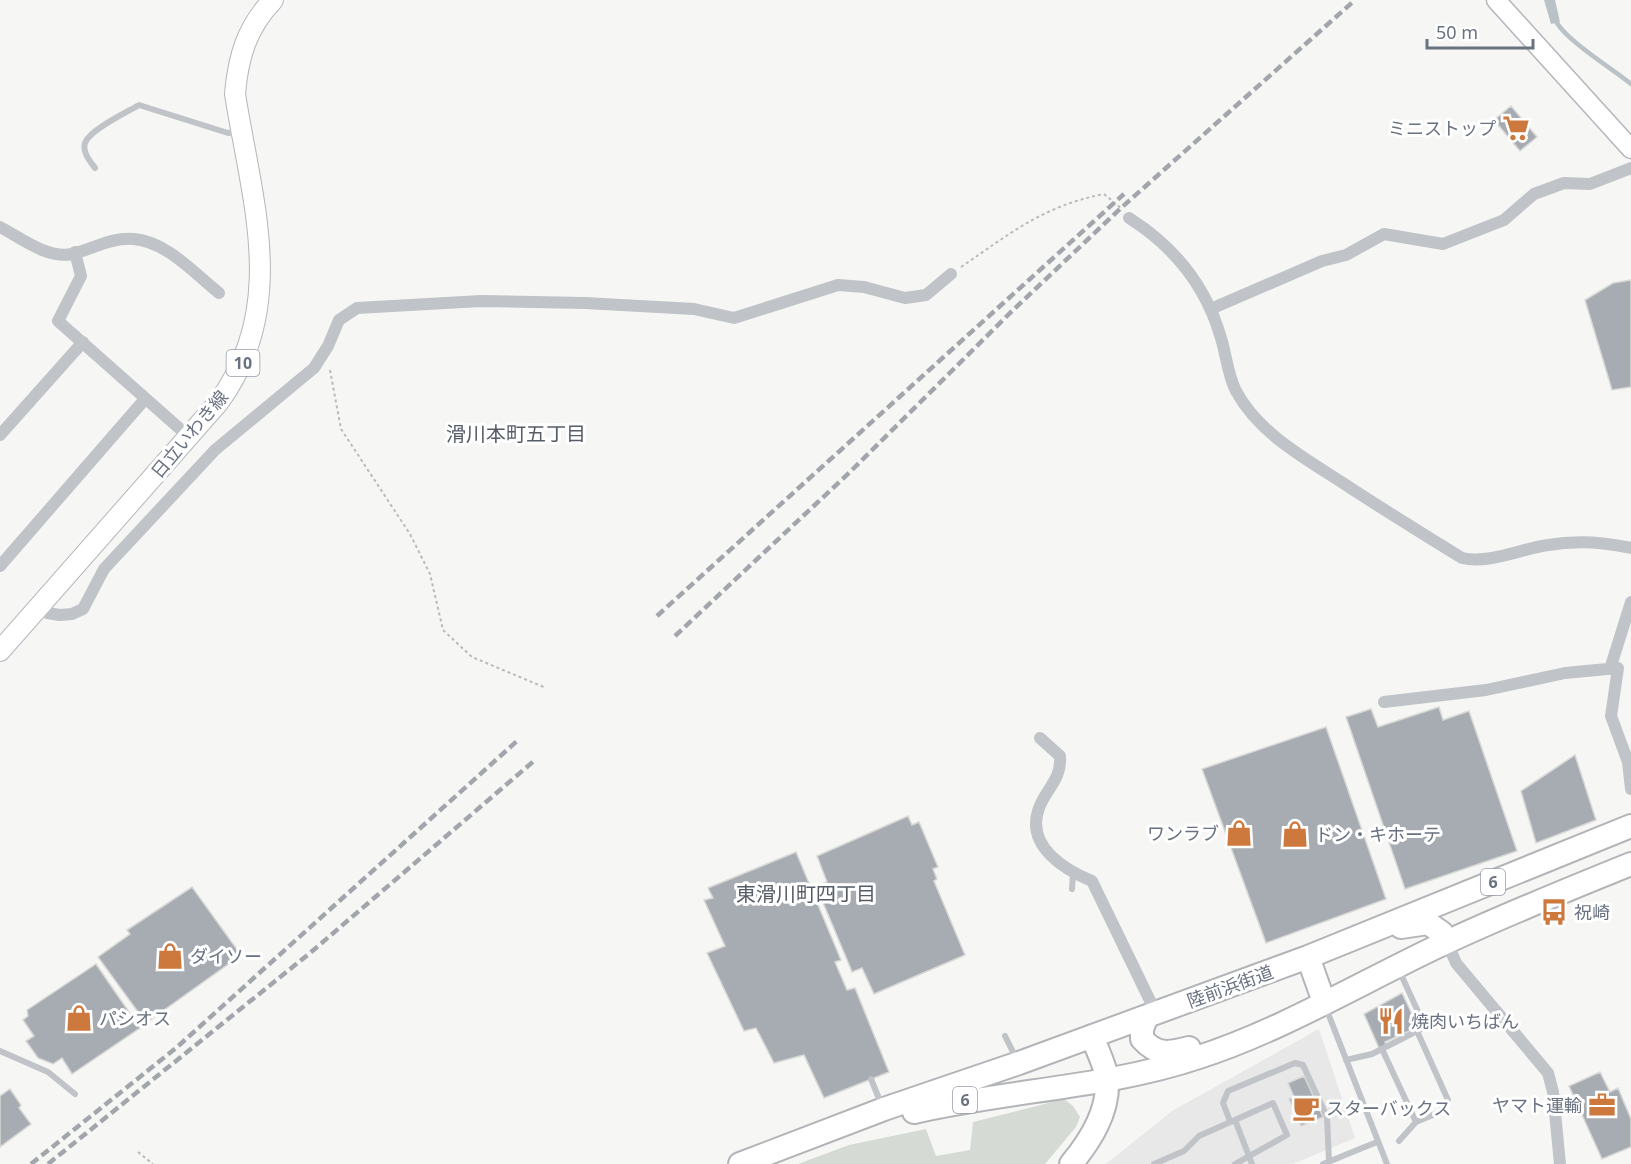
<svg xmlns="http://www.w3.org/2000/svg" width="1631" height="1164" font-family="'Noto Sans','Noto Sans JP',sans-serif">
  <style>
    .built { fill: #e7e8e7 }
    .green { fill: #d5dbd4 }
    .water { fill: #bac1c7 }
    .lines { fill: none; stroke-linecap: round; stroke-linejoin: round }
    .stream { stroke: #bac1c7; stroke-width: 4.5 }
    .building { fill: #a7acb3; stroke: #d8d8d6; stroke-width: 1.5 }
    .secondary-casing { stroke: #b3b6bb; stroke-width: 21 }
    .primary-casing { stroke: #b4b6bb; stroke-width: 22 }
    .highway-casing { stroke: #b2b4b8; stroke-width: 26 }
    .path { stroke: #b8babd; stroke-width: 2; stroke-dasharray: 3 3; stroke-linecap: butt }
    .lane { stroke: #c0c3c7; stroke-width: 6 }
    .street { stroke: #c0c3c7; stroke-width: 12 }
    .secondary { stroke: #fff; stroke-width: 18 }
    .primary { stroke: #fff; stroke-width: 20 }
    .highway { stroke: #fff; stroke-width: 22 }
    .rail { stroke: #a2a6ac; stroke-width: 4.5; stroke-dasharray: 9 4.5; stroke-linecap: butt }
    .labels { text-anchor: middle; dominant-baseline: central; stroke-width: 6; stroke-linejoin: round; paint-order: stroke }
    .shield { fill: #fff; stroke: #969ca7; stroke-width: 1.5 }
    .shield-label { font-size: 16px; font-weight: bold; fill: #697281 }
    .poi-label { font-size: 18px; fill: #697281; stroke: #fff; text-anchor: start }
    .street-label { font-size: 18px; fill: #697281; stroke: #fff }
    .neighbourhood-label { font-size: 20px; fill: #565d67; stroke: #fff }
  </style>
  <rect width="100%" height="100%" fill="#f6f7f4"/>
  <path class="built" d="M 1319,1029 L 1355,1138 L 1293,1164 L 1106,1164 L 1172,1111 Z"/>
  <path class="green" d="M 1064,1099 L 1073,1106 L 1080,1117 L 1076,1127 L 1045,1164 L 798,1164 L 849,1145 L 926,1129 L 936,1156 L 970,1150 L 973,1122 Z"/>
  <path class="water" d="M 1544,0 L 1555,0 L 1560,22 L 1551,24 Z"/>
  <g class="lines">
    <path class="stream" d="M 1554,17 C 1560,37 1613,69 1631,84"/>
  </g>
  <path class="building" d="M 1511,106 L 1537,137 L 1520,151 L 1494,120 Z
    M 1631,280 L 1631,387 L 1612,390 L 1585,300 L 1613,283 Z
    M 1439,707 L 1443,720 L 1469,711 L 1517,851 L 1405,889 L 1346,717 L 1371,709 L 1378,727 Z
    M 1326,727 L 1386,899 L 1266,943 L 1202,769 Z
    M 1575,755 L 1596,820 L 1536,843 L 1521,791 Z
    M 908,816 L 912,825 L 919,822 L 938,867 L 933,869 L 937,879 L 934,881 L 965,955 L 874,994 L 862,968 L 852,972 L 848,962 L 816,886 L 827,882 L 817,856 Z
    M 796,852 L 841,960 L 835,962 L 847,990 L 855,988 L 889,1072 L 824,1098 L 804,1055 L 774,1063 L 756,1028 L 744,1031 L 707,953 L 725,946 L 704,900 L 713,898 L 708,888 Z
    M 192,887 L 241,955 L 146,1023 L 98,957 L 130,934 L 127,930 Z
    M 96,964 L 140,1028 L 72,1074 L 62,1058 L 53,1064 L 38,1058 L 26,1041 L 34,1036 L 23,1020 L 28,1016 L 27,1010 Z
    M 1402,993 L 1418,1027 L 1385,1042 L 1386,1045 L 1379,1048 L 1364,1014 Z
    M 1600,1072 L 1610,1092 L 1618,1088 L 1631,1119 L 1631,1147 L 1602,1159 L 1569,1086 Z
    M 1304,1076 L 1323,1117 L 1301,1126 L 1289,1099 L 1294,1097 L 1288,1083 Z
    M 10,1089 L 21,1105 L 19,1108 L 31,1124 L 0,1147 L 0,1096 Z"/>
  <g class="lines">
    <defs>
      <path id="secondary" d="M 1496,0 L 1631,149"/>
      <path id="primary" d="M 0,651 L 218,403 C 289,307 252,202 235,94 C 238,57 247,27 273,0"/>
      <path id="highway" d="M 1401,927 L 1428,923 L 1442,933 L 1447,942
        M 1308,957 L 1324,1002
        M 1147,1016 L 1142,1029 L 1142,1039 C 1157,1056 1170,1053 1189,1048
        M 914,1112 C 1008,1090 1107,1088 1199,1057 C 1283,1030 1367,979 1447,942 C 1507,914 1569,889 1631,864
        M 740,1164 L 884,1109 L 1019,1063 L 1308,957 L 1631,826
        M 1071,1164 C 1090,1141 1109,1112 1107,1080 C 1106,1066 1097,1050 1092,1036"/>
    </defs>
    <use href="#secondary" class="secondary-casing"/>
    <use href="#primary" class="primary-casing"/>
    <use href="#highway" class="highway-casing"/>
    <path class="path" d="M 961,267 C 1011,233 1043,206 1104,194 L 1122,209
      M 330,370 L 341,429 L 410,534 L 430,574 L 443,630 L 472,657 L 546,688
      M 138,1152 L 153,1164"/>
    <path class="lane" d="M 95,168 C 90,161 82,152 85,143 C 89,130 127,112 139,105 L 228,133 L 240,131
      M 1072,889 L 1073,874
      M 1326,1008 L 1387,1164
      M 1005,1036 L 1017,1060
      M 1382,1049 L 1416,1122 L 1440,1112 L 1448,1100 L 1417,1031
      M 0,1051 L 48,1072 L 75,1094
      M 1346,1060 L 1372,1054 L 1425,1027 L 1399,970
      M 871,1079 L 882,1106
      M 1235,1120 L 1252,1164
      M 1230,1121 L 1223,1103 L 1228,1091 L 1295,1063 L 1303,1065 L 1327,1117 L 1329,1161
      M 1399,1141 L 1416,1122
      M 1154,1164 L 1184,1151 L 1199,1136 L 1273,1103 L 1287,1135 L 1235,1164
      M 1323,1164 L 1377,1142"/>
    <path class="street" d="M 1129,218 C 1175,247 1206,286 1221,338 C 1226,354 1228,376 1236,391 C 1259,434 1306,459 1346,485 C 1384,510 1423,534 1462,558 C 1490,564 1520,549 1548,545 C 1576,540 1604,542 1631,548
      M 0,227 C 21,238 47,259 72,254 C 93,249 111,237 134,239 C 167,242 194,273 219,293
      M 75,252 L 81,276 L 58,321 L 188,436
      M 1213,308 L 1322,261 L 1346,255 L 1384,234 L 1443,244 L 1504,220 L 1534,194 L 1564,183 L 1590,184 L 1631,168
      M 0,435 L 83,342
      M 0,566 L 145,399
      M 39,608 L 47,613 L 60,615 L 72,614 L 83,609 L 104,569 L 215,450 L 314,368 L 328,346 L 339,320 L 357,308 L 481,301 L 585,303 L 694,309 L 734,318 L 838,285 L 864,287 L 905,298 L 926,295 L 951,274
      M 1610,669 L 1631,602
      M 1384,702 L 1486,690 L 1565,673 L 1618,668 L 1611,716 L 1628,762 L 1631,789
      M 1040,738 L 1060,756 C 1062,781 1044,790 1038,811 C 1027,847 1065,870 1092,881 L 1156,1013
      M 1447,942 L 1456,963 L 1548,1073 L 1553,1092 L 1560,1164"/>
    <use href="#secondary" class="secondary"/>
    <use href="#primary" class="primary"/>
    <use href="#highway" class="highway"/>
    <path class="rail" d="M 657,616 L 1124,194
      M 675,636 L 850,472 L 1010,313 L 1121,208 L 1355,0
      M 31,1164 L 176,1048 L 517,741
      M 48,1164 L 310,953 L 535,760"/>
  </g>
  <defs>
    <symbol id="supermarket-bare" viewBox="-9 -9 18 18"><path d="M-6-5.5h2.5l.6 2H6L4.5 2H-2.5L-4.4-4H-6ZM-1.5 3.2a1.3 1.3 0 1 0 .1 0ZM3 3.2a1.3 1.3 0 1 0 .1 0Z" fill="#cd793d" stroke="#fff" stroke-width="2.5" paint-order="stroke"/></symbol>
    <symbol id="shop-bare" viewBox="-9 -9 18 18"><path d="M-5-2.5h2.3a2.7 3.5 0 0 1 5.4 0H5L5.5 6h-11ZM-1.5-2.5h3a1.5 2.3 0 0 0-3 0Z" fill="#cd793d" stroke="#fff" stroke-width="2.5" paint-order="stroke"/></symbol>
    <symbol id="bus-bare" viewBox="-9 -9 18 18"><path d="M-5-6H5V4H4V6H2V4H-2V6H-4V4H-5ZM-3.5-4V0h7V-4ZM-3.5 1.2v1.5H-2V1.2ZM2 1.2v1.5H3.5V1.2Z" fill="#cd793d" stroke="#fff" stroke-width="2.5" paint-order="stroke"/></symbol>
    <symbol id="restaurant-bare" viewBox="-9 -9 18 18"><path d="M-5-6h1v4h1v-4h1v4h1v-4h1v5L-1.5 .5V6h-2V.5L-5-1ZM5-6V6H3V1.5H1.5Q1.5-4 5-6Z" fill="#cd793d" stroke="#fff" stroke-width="2.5" paint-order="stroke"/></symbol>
    <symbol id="office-bare" viewBox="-9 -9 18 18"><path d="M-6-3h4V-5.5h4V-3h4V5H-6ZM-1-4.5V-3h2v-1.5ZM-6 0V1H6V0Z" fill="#cd793d" stroke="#fff" stroke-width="2.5" paint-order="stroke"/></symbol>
    <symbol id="cafe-bare" viewBox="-9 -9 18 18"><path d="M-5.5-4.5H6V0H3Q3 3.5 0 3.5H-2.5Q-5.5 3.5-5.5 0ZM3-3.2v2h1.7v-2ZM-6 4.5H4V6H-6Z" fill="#cd793d" stroke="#fff" stroke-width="2.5" paint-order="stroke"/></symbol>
  </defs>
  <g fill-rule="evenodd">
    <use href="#supermarket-bare" x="1497" y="109" width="38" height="38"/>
    <use href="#shop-bare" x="1220" y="814" width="38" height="38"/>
    <use href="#shop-bare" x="1276" y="815" width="38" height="38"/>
    <use href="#bus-bare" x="1535" y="893" width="38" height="38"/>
    <use href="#shop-bare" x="151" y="937" width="38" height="38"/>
    <use href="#shop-bare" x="60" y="999" width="38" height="38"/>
    <use href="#restaurant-bare" x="1372" y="1002" width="38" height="38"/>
    <use href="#office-bare" x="1583" y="1086" width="38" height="38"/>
    <use href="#cafe-bare" x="1287" y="1089" width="38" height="38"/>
  </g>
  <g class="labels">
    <g class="shield">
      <rect x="226.5" y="350" width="33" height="26" rx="4.5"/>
      <rect x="1481" y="869" width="24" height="26" rx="4.5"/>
      <rect x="953" y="1087" width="24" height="26" rx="4.5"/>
    </g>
    <g class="shield-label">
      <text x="243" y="363">10</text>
      <text x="1493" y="882">6</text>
      <text x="965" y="1100">6</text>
    </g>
    <g class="poi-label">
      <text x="1496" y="128" text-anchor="end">ミニストップ</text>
      <text x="1219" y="833" text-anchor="end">ワンラブ</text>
      <text x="1315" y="834">ドン・キホーテ</text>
      <text x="1574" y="912">祝崎</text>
      <text x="190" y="956">ダイソー</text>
      <text x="99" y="1018">パシオス</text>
      <text x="1411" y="1021">焼肉いちばん</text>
      <text x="1582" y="1105" text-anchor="end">ヤマト運輸</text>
      <text x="1326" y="1108">スターバックス</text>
    </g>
    <g class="street-label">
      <text transform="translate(189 434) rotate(-50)">日立いわき線</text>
      <text transform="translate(1230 986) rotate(-20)">陸前浜街道</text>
    </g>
    <g class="neighbourhood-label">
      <text x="516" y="433">滑川本町五丁目</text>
      <text x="806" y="893">東滑川町四丁目</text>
    </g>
  </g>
  <path d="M1427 39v9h106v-9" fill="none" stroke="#697281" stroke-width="3"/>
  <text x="1436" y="39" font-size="18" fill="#697281" stroke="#ffffff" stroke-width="4.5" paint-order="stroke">50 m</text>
</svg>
